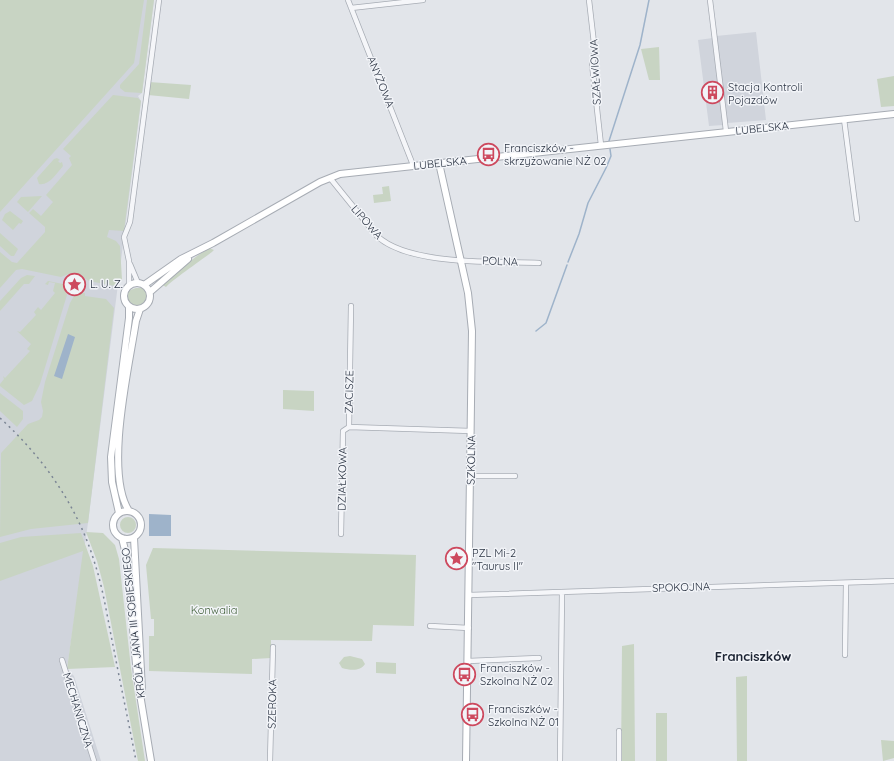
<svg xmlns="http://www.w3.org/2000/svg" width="894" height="761" font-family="Quicksand,sans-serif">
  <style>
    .built { fill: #d0d4dc }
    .green { fill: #c8d4c3 }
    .water { fill: #9eb3ca }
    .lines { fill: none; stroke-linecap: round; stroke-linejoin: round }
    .stream { stroke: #9eb3ca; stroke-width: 1.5 }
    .street-casing { stroke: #a7acb4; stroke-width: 6 }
    .secondary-casing { stroke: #a7acb4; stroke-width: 8 }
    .street { stroke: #f5f6f9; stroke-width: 4.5 }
    .secondary { stroke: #fff; stroke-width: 6 }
    .rail { stroke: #7b8594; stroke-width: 1.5; stroke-dasharray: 2 4; stroke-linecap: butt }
    .labels { text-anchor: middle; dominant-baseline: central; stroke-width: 3; stroke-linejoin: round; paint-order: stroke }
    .street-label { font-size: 11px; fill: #2a3342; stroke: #f2f4f8 }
    .poi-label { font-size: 11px; fill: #2a3342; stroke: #f2f4f8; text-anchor: start }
    .park-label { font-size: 11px; fill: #3f5e37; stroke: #f2f4f8 }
    .quarter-label { font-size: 13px; font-weight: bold; fill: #1c2433; stroke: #f2f4f8 }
  </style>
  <rect width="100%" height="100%" fill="#e2e5ea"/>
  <path class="built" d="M 0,0 L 154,0 L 142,93 L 138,96 L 141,101 L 88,523 L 67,669 L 74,676 L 101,761 L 0,761 Z
    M 756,32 L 766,120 L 727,123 L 716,36 Z
    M 713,38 L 723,125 L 709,126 L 698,40 Z"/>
  <path class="green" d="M 0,0 L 144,0 L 134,63 L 0,212 Z
    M 147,0 L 154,0 L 142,93 L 125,92 L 120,88 L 120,85 L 139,64 Z
    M 659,47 L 660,80 L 649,80 L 641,49 Z
    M 894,76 L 894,106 L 881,107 L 877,79 Z
    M 149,82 L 191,85 L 189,99 L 148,95 Z
    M 113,95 L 138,98 L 141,101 L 124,231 L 109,230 L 107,237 L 116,241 L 120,246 L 122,280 L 115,286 L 89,281 L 77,273 L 71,273 L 61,277 L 22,269 L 16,270 L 0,288 L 0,252 L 12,262 L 17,263 L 45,232 L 45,227 L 29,213 L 33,209 L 41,216 L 53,202 L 46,195 L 72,165 L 69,158 L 71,156 L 63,149 Z
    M 57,158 L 60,160 L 58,161 L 60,163 L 62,162 L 63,166 C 57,173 49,186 39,184 L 37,178 L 54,159 Z
    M 389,186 L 391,201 L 374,203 L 373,195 L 383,194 L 382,187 Z
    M 42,196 L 28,212 L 17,202 L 21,197 Z
    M 10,211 L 23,221 L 21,224 L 19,223 L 13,230 L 2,220 L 5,214 Z
    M 0,233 L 18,249 L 14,256 L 11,256 L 0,246 Z
    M 209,248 L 214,250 C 212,253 173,279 166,287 L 161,284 L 197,256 Z
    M 27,275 L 35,276 L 29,284 L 24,284 L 0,311 L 0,301 L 21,278 Z
    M 48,281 L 63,284 L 67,295 L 40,384 L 32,401 L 24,405 L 0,386 L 0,384 L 4,379 L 3,376 L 5,378 L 30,351 L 27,349 L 31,344 L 17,331 L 20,332 L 36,315 L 34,312 L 38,307 L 41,310 L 55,293 L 53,291 L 55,283 L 49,282 L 48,285 L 45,284 Z
    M 136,288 L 144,288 L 147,291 L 147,300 L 140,306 L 131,305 L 127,300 L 128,291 Z
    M 81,293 L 85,293 L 85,296 L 106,299 L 114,308 L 88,523 L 31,529 L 0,537 L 1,453 L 28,424 L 39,420 L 42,417 L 43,411 L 41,402 L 45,382 L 70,303 L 74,296 Z
    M 283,390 L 314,391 L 314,411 L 283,409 Z
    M 0,393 L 23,411 L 23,419 L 17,427 L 0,411 Z
    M120 525a8 8 0 1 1 16 0a8 8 0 1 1-16 0Z
    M 86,532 L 103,533 L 115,545 L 119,559 L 131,668 L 145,761 L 138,761 L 104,587 L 97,561 Z
    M 81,533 L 93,566 L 115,667 L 67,669 L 83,551 L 0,581 L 0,543 L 21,537 Z
    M 153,548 L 416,555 L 414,626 L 373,625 L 372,641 L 271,640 L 271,658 L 252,659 L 252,674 L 149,671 L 149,636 L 154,636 L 154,619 L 151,619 L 146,565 Z
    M 634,644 L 635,761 L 621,761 L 622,646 Z
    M 350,656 L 362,659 L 365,664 C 360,672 350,670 342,668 L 339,663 L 344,657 Z
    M 376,662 L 396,663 L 396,674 L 376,673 Z
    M 747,676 L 747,761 L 737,761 L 736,677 Z
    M 656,713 L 667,713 L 667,761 L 656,761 Z
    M 881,740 L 894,741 L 894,758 L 883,761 Z"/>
  <path class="water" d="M 68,334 L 75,337 L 62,379 L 54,376 Z
    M 149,514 L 171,515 L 171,536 L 149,536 Z"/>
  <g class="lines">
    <path class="stream" d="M 609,141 L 640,45 L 649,0
      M 568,262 L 579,234 L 588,203 L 606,168 L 611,156 L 610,149
      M 536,331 L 546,323 L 567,265"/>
    <defs>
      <path id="street" d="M 348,0 L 413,165
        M 589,0 L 595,52 L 592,64 L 601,145
        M 710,0 L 726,131
        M 351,8 L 423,0
        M 844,119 L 857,219
        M 330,178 L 377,236 C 409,266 496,261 539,263
        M 130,264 L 138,283
        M 129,285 L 129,261 L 124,237 L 130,222 L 159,0
        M 351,306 L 349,427 L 471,431
        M 470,476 L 515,476
        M 341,534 L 343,431 L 349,427
        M 469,595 L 894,581
        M 430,626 L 469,628
        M 845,655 L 846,583
        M 62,660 L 94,761
        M 468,661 L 539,658
        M 270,761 L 273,647
        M 560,761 L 562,592
        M 619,761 L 619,731"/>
      <path id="secondary" d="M 439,163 L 468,293 L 472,331 L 466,761
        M124 296a13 13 0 1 1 26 0a13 13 0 1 1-26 0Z
        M 144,285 L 181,259 L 213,243 L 320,182 L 340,174 L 894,114
        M 150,292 L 188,259
        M113 525a14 14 0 1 1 28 0a14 14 0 1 1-28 0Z
        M 129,511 C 104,472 129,367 136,321 L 140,309
        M 119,513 L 112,482 L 111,457 L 129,318 L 129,307
        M 122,538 L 127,558 L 137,676 L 151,761
        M 134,538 L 142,690"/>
    </defs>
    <use href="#street" class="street-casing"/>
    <use href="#secondary" class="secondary-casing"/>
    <use href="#street" class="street"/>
    <use href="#secondary" class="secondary"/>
    <path class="rail" d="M 0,418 C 44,458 78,507 95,564 C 104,592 108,622 114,650 C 121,687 129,724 136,761"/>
  </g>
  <defs>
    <symbol id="building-ring" viewBox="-11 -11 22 22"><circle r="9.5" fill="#f2f4f8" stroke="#cd495e" stroke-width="1.5"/><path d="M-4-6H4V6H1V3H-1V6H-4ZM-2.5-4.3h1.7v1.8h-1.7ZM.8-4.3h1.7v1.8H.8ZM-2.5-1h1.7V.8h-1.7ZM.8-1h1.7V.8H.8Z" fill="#cd495e"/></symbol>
    <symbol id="bus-ring" viewBox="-11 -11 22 22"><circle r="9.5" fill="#f2f4f8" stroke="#cd495e" stroke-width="1.5"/><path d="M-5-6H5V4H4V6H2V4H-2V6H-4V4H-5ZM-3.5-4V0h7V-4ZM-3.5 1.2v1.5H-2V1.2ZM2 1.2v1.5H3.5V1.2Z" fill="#cd495e"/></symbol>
    <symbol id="sight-ring" viewBox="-11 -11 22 22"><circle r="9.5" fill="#f2f4f8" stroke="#cd495e" stroke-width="1.5"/><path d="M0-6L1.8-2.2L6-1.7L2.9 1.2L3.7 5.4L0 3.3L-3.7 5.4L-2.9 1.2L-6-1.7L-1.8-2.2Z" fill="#cd495e"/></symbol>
  </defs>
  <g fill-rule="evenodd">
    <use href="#building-ring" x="700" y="80" width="25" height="25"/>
    <use href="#bus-ring" x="476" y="142" width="25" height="25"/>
    <use href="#sight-ring" x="62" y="272" width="25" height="25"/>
    <use href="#sight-ring" x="444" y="546" width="25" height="25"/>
    <use href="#bus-ring" x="452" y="662" width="25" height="25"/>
    <use href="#bus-ring" x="460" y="702" width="25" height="25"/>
  </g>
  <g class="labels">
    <g class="street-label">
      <text transform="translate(595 72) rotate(-93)">SZAŁWIOWA</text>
      <text transform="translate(381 82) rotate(68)">ANYŻOWA</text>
      <text transform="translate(762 128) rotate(-6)">LUBELSKA</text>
      <text transform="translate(440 163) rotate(-6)">LUBELSKA</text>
      <text transform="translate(367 222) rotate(49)">LIPOWA</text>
      <text transform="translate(500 261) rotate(2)">POLNA</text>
      <text transform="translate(349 392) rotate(-89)">ZACISZE</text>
      <text transform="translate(471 460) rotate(-89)">SZKOLNA</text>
      <text transform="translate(342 479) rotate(-89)">DZIAŁKOWA</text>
      <text transform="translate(681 587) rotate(-2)">SPOKOJNA</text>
      <text transform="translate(133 623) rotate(-96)">KRÓLA JANA III SOBIESKIEGO</text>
      <text transform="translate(272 704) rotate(-89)">SZEROKA</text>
      <text transform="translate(78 710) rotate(73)">MECHANICZNA</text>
    </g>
    <g class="poi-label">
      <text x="728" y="87">Stacja Kontroli<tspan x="728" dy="13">Pojazdów</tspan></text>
      <text x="504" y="148">Franciszków -<tspan x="504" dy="13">skrzyżowanie NŻ 02</tspan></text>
      <text x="90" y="284">L. U. Z.</text>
      <text x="472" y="553">PZL Mi-2<tspan x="472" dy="13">"Taurus II"</tspan></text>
      <text x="480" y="668">Franciszków -<tspan x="480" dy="13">Szkolna NŻ 02</tspan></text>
      <text x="488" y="709">Franciszków -<tspan x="488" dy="13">Szkolna NŻ 01</tspan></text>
    </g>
    <g class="park-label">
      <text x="214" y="610">Konwalia</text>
    </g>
    <g class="quarter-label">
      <text x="753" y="656">Franciszków</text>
    </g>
  </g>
</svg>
